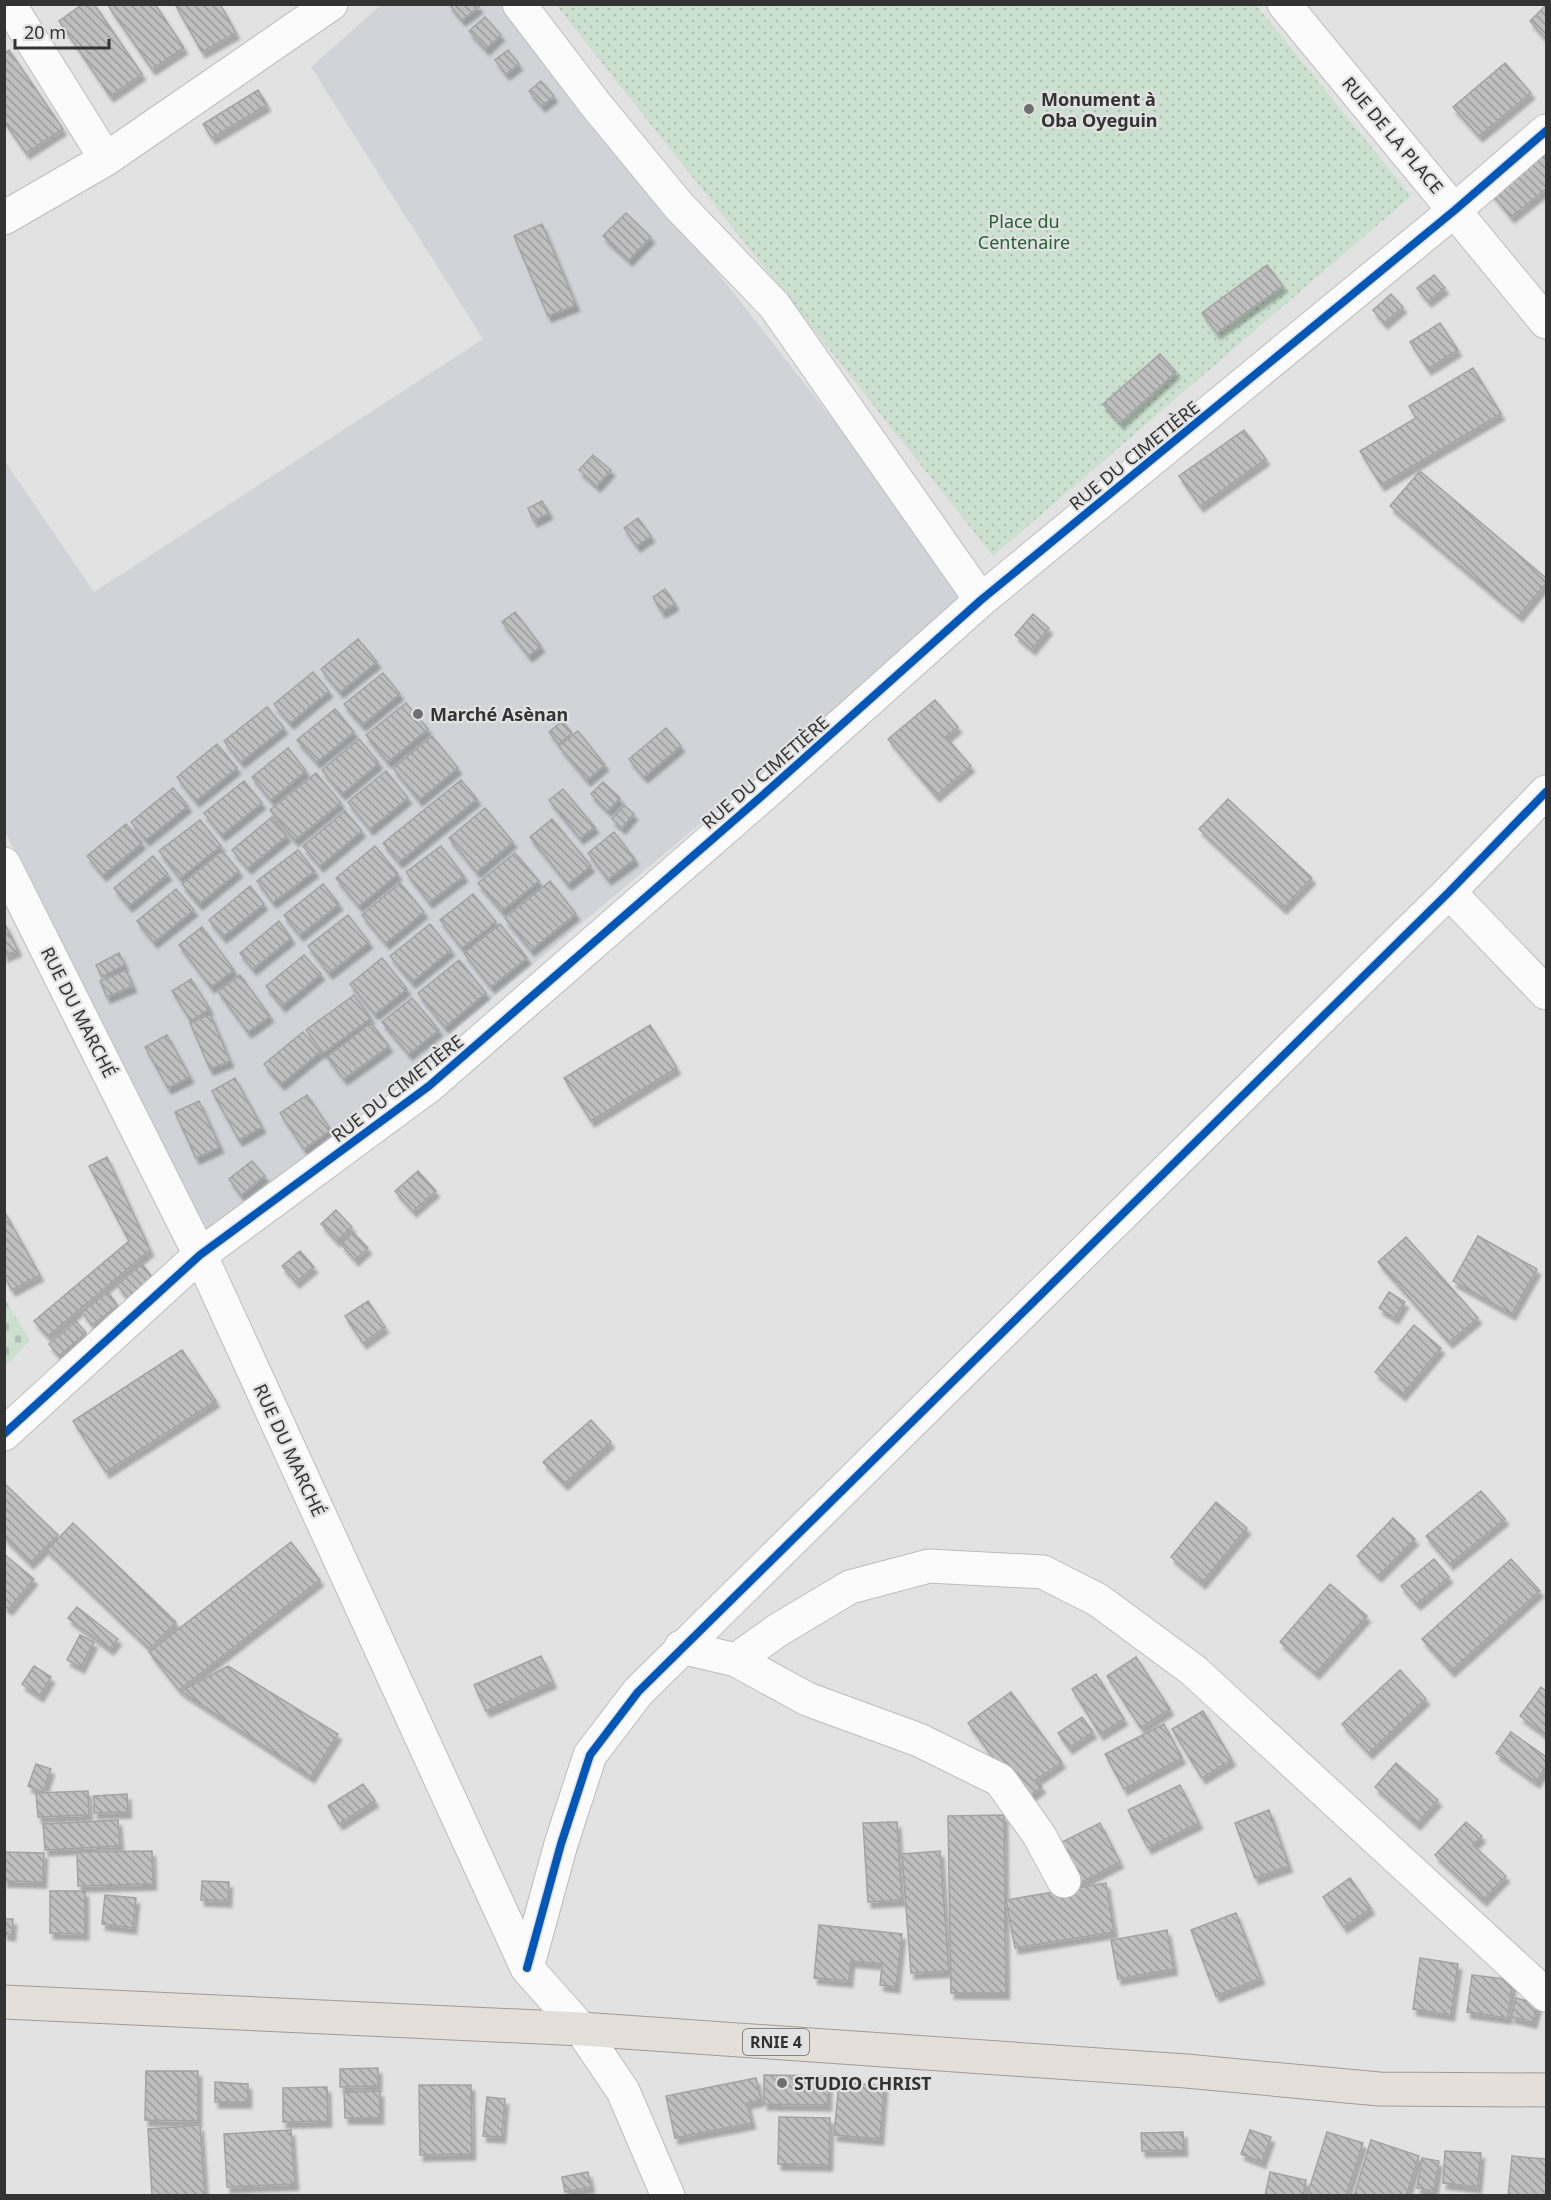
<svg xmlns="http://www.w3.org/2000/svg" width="1551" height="2200" font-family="'Noto Sans',sans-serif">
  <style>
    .built { fill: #d1d3d8 }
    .grass { fill: url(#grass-dots) }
    .cemetery { fill: url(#cemetery-stones) }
    .building { fill: url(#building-back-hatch); stroke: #a3a3a3; stroke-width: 1.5; filter: url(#shadow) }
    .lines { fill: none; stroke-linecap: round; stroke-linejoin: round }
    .minor-casing { stroke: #bcbcbc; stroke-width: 35 }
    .tertiary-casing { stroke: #bcbcbc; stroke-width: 35 }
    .primary-casing { stroke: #a49992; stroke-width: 35 }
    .minor { stroke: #fbfbfb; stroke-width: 33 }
    .tertiary { stroke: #fbfbfb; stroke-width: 33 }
    .primary { stroke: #e5dfda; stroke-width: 33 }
    .cycleway-casing { stroke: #e2e2e3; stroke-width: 11 }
    .cycleway { stroke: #0057b8; stroke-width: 8 }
    .poi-dot { fill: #707071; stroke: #e2e2e3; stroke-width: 2 }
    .labels { text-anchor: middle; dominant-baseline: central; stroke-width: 4.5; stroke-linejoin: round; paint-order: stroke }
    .shield { fill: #e2e2e3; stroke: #686868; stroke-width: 1.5 }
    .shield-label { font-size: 16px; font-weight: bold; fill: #333334 }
    .poi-label { font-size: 18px; font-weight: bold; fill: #333334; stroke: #e2e2e3; text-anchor: start }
    .street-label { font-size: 18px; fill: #333334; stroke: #e2e2e3 }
    .park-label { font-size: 18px; fill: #246234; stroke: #e2e2e3 }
  </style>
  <defs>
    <pattern id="grass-dots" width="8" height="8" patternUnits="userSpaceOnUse" patternTransform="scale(1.5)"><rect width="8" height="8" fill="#cbe0ce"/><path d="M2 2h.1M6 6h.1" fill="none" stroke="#afc1b2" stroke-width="1.8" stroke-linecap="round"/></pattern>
    <pattern id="cemetery-stones" width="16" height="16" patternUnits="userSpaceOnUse" patternTransform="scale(1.5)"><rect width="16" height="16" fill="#cbe0ce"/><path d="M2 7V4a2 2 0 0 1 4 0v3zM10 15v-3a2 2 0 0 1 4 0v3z" fill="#afc1b2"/></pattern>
    <pattern id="building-back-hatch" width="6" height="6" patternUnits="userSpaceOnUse" patternTransform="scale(1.5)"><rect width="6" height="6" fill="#bfbfc0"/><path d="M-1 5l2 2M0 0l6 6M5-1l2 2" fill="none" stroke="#9c9c9d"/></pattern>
    <filter id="shadow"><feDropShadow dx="3.5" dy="6" stdDeviation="1.5" flood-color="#0004"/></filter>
  </defs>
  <rect width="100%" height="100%" fill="#e2e2e3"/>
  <path class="built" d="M 381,5 L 508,5 L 971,596 L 206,1239 L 5,831 L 4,460 L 94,592 L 483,339 L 311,67 Z"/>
  <path class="grass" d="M 556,5 L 1256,5 L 1411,196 L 993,556 Z"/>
  <path class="cemetery" d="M 4,1298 L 30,1340 L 5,1367 L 4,1367 Z"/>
  <path class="building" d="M 83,4 L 94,4 L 142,74 L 110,96 L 59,21 Z
    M 113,4 L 155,4 L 184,48 L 152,69 L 109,7 Z
    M 175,4 L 220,4 L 236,33 L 202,52 Z
    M 449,4 L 477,4 L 479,7 L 462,20 Z
    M 1546,5 L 1546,39 L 1530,21 Z
    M 485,17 L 501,35 L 486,49 L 469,31 Z
    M 9,50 L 63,129 L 26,153 L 4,121 L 4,53 Z
    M 508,50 L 519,64 L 506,74 L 495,60 Z
    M 1505,63 L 1531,93 L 1479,136 L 1453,107 Z
    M 541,81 L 554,96 L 542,106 L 529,91 Z
    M 258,90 L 267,105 L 212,138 L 203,124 Z
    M 1546,141 L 1546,189 L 1511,217 L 1488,189 Z
    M 626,213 L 651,237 L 629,260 L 603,236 Z
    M 542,224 L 576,305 L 548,316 L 514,236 Z
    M 1267,265 L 1283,286 L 1217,333 L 1202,313 Z
    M 1434,275 L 1445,288 L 1428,301 L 1417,288 Z
    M 1391,294 L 1403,307 L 1384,323 L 1373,310 Z
    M 1440,323 L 1458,350 L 1428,369 L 1410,342 Z
    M 1160,354 L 1176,372 L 1120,423 L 1103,404 Z
    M 1473,368 L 1501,414 L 1381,485 L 1360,451 L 1416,418 L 1409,406 Z
    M 1244,430 L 1266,459 L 1200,506 L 1179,476 Z
    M 593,455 L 611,470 L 597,486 L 579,470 Z
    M 1420,471 L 1546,578 L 1546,583 L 1519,616 L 1390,506 Z
    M 542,501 L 549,513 L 534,521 L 528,508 Z
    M 638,518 L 651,536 L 637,546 L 624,528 Z
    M 665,589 L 675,604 L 662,612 L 653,597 Z
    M 515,612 L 541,646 L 529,656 L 502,622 Z
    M 1033,614 L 1049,628 L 1032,649 L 1015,635 Z
    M 358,639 L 377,662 L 340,692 L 321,669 Z
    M 313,672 L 329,691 L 290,723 L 274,704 Z
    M 383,673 L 400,694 L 362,725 L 344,704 Z
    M 935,700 L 958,727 L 946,737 L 971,766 L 936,796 L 888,739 Z
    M 406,703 L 428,729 L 388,762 L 366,735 Z
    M 267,707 L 284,728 L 241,762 L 224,741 Z
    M 335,709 L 354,732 L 317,762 L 297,740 Z
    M 562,721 L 572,733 L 559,744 L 549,732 Z
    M 666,728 L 681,746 L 644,777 L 629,759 Z
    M 578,731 L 605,765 L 587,780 L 559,746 Z
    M 432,736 L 458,768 L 419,800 L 393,768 Z
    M 359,739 L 379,763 L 342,794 L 322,770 Z
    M 217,744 L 237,768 L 196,801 L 177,777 Z
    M 288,748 L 306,771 L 271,800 L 252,777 Z
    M 386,771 L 408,798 L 370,829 L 348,802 Z
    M 316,773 L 341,803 L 295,840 L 270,810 Z
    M 461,780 L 477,799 L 399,862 L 383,843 Z
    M 244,781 L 262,803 L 222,835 L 204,813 Z
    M 603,782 L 620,798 L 608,811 L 591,794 Z
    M 173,788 L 188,806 L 146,840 L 131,822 Z
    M 563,789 L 595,827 L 580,838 L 549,800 Z
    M 1228,799 L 1312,878 L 1283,908 L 1199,829 Z
    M 624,805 L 634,814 L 622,828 L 612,819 Z
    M 485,808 L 513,842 L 477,872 L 449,838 Z
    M 345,811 L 362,831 L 320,866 L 303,846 Z
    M 272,817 L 287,836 L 248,868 L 232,850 Z
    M 552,819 L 591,866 L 568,884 L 530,837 Z
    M 200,820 L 221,846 L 180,878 L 159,851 Z
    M 126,824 L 142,843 L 103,875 L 87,856 Z
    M 614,832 L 635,859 L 608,879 L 588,853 Z
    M 375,846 L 398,874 L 359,906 L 336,878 Z
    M 441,846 L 464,876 L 429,902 L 406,872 Z
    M 298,850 L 315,871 L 273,902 L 257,881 Z
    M 222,851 L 239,871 L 199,904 L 182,884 Z
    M 515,853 L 539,881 L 502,911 L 478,883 Z
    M 153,856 L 168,874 L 129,906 L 114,888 Z
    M 550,881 L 576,914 L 531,950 L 505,918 Z
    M 400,883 L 424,912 L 386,943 L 362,915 Z
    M 323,884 L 339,904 L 300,935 L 284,915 Z
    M 250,886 L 264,904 L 223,937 L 209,920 Z
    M 176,889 L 194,910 L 154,942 L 137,921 Z
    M 473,894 L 496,922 L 462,948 L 440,920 Z
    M 348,915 L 369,942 L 329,973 L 308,946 Z
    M 279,921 L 291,938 L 253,969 L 240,953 Z
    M 4,922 L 18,950 L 4,956 Z
    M 430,924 L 451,950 L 412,982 L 390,956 Z
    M 500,924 L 527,958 L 491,987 L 464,953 Z
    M 202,927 L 234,970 L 211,987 L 179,945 Z
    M 119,953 L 125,965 L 102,977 L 96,965 Z
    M 304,955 L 321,974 L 282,1006 L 266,986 Z
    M 382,958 L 407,989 L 375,1014 L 350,984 Z
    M 459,960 L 486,993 L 445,1027 L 418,993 Z
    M 126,970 L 133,986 L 107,997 L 100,981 Z
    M 240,975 L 270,1016 L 248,1032 L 218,991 Z
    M 191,979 L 210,1009 L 191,1021 L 172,991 Z
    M 354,995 L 371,1018 L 323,1053 L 306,1030 Z
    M 412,998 L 439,1030 L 409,1054 L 382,1022 Z
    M 210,1014 L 230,1061 L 210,1069 L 190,1023 Z
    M 371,1023 L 389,1046 L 344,1079 L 327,1057 Z
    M 650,1025 L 677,1068 L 591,1121 L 564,1078 Z
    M 303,1032 L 320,1052 L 281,1084 L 264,1064 Z
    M 167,1035 L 190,1077 L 168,1088 L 145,1047 Z
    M 235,1078 L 262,1127 L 239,1140 L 212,1091 Z
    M 307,1095 L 331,1130 L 304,1149 L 280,1113 Z
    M 199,1101 L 220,1147 L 196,1158 L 175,1112 Z
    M 107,1157 L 150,1250 L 48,1336 L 34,1321 L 129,1241 L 89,1166 Z
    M 252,1161 L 265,1176 L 241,1195 L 229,1179 Z
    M 418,1171 L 436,1191 L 413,1211 L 395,1191 Z
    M 336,1210 L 352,1227 L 337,1241 L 321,1224 Z
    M 4,1211 L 40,1275 L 12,1290 L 4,1276 Z
    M 353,1232 L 368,1248 L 355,1260 L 341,1244 Z
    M 1478,1236 L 1537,1269 L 1512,1314 L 1453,1281 Z
    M 1406,1237 L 1478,1318 L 1449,1342 L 1378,1262 Z
    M 300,1251 L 314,1267 L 296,1282 L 282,1266 Z
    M 142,1264 L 152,1277 L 128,1298 L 117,1285 Z
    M 108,1292 L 118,1306 L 92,1325 L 82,1312 Z
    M 1389,1292 L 1405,1302 L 1395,1318 L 1379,1308 Z
    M 368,1301 L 385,1327 L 363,1343 L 345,1316 Z
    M 76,1321 L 86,1333 L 59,1356 L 49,1344 Z
    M 1414,1325 L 1441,1348 L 1402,1395 L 1375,1372 Z
    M 182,1350 L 216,1401 L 106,1472 L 73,1421 Z
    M 591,1420 L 611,1442 L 564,1484 L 543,1462 Z
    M 4,1483 L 58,1535 L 30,1563 L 4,1537 Z
    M 1481,1491 L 1505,1519 L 1450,1564 L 1426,1536 Z
    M 1216,1502 L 1247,1528 L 1202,1583 L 1171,1557 Z
    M 1393,1518 L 1415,1539 L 1378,1576 L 1357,1556 Z
    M 73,1523 L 176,1622 L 150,1649 L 47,1550 Z
    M 291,1542 L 320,1580 L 179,1690 L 149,1652 Z
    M 4,1554 L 34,1579 L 9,1609 L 4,1606 Z
    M 1434,1559 L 1449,1577 L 1417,1604 L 1401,1586 Z
    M 1511,1559 L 1540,1591 L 1451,1671 L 1422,1639 Z
    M 1330,1584 L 1367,1616 L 1316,1673 L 1280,1642 Z
    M 77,1607 L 118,1639 L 110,1649 L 68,1618 Z
    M 80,1635 L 94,1642 L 81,1667 L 67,1660 Z
    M 541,1656 L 553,1682 L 486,1711 L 474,1685 Z
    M 1136,1657 L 1170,1709 L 1141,1728 L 1107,1676 Z
    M 34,1666 L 51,1677 L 40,1696 L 22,1684 Z
    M 228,1666 L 338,1734 L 311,1777 L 181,1691 Z
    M 1400,1670 L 1426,1699 L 1369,1753 L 1342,1724 Z
    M 1096,1674 L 1124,1719 L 1100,1734 L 1072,1689 Z
    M 1541,1687 L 1546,1691 L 1546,1735 L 1520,1716 Z
    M 1011,1692 L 1062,1762 L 1036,1780 L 1042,1787 L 1024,1800 L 968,1723 Z
    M 1203,1711 L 1232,1760 L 1202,1778 L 1172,1729 Z
    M 1082,1717 L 1093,1732 L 1069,1748 L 1058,1733 Z
    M 1164,1724 L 1182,1758 L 1124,1789 L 1105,1754 Z
    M 1511,1732 L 1546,1757 L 1546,1767 L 1536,1782 L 1496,1753 Z
    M 1396,1763 L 1438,1800 L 1417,1824 L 1375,1787 Z
    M 36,1764 L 51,1769 L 43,1792 L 28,1786 Z
    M 363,1784 L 375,1801 L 339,1824 L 328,1806 Z
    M 1180,1785 L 1199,1823 L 1148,1848 L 1128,1810 Z
    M 88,1791 L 89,1815 L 38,1817 L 36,1793 Z
    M 127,1794 L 128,1812 L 94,1813 L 94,1796 Z
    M 1269,1810 L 1289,1866 L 1255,1878 L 1235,1823 Z
    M 1004,1815 L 1006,1993 L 951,1993 L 948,1816 Z
    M 118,1820 L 120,1846 L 45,1850 L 43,1824 Z
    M 897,1822 L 902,1900 L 868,1902 L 863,1823 Z
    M 1466,1822 L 1482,1836 L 1473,1845 L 1506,1876 L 1483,1900 L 1435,1855 Z
    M 1100,1823 L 1120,1862 L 1078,1884 L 1058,1844 Z
    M 152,1851 L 153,1884 L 78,1886 L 77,1852 Z
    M 940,1851 L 949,1971 L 911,1973 L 902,1854 Z
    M 4,1852 L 44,1853 L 43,1882 L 4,1881 Z
    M 1350,1878 L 1371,1908 L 1344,1927 L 1323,1897 Z
    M 202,1881 L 229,1882 L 228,1901 L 201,1900 Z
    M 1106,1883 L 1114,1932 L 1015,1948 L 1006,1900 Z
    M 50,1891 L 85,1891 L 85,1934 L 50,1933 Z
    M 105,1895 L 136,1898 L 133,1928 L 102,1924 Z
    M 1236,1913 L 1261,1978 L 1216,1996 L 1191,1930 Z
    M 4,1919 L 13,1919 L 12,1935 L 4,1934 Z
    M 819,1925 L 902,1934 L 896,1987 L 880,1985 L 882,1964 L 851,1961 L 849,1981 L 814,1978 Z
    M 1167,1930 L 1174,1969 L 1118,1979 L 1111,1940 Z
    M 1420,1958 L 1458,1964 L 1451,2015 L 1413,2009 Z
    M 1472,1975 L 1513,1980 L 1508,2018 L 1467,2012 Z
    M 1516,1998 L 1538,2004 L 1533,2022 L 1511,2017 Z
    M 378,2068 L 378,2086 L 340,2087 L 340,2069 Z
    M 146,2071 L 198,2071 L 198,2121 L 145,2120 Z
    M 764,2075 L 828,2076 L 828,2105 L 764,2104 Z
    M 756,2078 L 761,2100 L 747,2103 L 752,2123 L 675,2138 L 666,2096 Z
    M 215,2082 L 248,2084 L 248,2102 L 215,2102 Z
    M 839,2082 L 884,2086 L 880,2139 L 834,2135 Z
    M 419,2085 L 471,2085 L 472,2154 L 420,2155 Z
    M 327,2087 L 328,2121 L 283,2122 L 283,2088 Z
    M 380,2091 L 380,2118 L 345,2118 L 344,2092 Z
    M 487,2097 L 505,2099 L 502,2137 L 483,2136 Z
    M 779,2117 L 830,2118 L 829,2165 L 778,2164 Z
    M 200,2125 L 205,2196 L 152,2196 L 148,2129 Z
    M 291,2130 L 295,2184 L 227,2187 L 224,2134 Z
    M 1250,2130 L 1271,2137 L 1262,2162 L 1241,2154 Z
    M 1183,2132 L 1184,2150 L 1142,2151 L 1141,2133 Z
    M 1327,2132 L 1363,2143 L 1346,2196 L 1307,2196 Z
    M 1371,2140 L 1419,2156 L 1406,2196 L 1354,2196 Z
    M 1445,2151 L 1481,2153 L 1478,2187 L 1443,2183 Z
    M 1512,2156 L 1546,2159 L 1546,2196 L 1508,2196 Z
    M 1422,2158 L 1439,2161 L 1434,2191 L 1417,2188 Z
    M 588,2172 L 591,2187 L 565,2192 L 562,2177 Z
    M 1270,2172 L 1306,2180 L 1303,2196 L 1265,2196 Z"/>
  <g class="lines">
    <defs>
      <path id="minor" d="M 9,4 L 106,159
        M 519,4 L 596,105 L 679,206 L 774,305 L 981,600
        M 1284,4 L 1546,322
        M 4,218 L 106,159 L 331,4
        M 4,864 L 206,1267 L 527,1968 L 581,2029
        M 1449,892 L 1546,993
        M 4,1434 L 200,1255 L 429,1086 L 763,795 L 981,600 L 1455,210 L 1546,131
        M 681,1647 L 736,1660 L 807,1699 L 919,1740 L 1000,1780 L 1039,1835 L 1064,1881
        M 736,1660 L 778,1630 L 850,1587 L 929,1566 L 1043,1572 L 1098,1600 L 1193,1670 L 1546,1995
        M 527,1968 L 561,1844 L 590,1755 L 638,1692 L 1449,892 L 1546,792"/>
      <path id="tertiary" d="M 581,2029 L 623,2091 L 668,2196"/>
      <path id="primary" d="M 4,2002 L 581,2029 L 1186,2071 L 1379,2089 L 1546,2090"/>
    </defs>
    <use href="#minor" class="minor-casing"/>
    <use href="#tertiary" class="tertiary-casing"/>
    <use href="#primary" class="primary-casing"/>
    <use href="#minor" class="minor"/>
    <use href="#tertiary" class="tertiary"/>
    <use href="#primary" class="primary"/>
    <defs>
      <path id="cycleway" d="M 4,1434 L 200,1255 L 429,1086 L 763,795 L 981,600 L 1455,210 L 1546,131
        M 527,1968 L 561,1844 L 590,1755 L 638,1692 L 1449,892 L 1546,792"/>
    </defs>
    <use href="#cycleway" class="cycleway-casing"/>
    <use href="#cycleway" class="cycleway"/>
  </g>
  <g class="poi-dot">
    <circle cx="1029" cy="109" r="6"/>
    <circle cx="418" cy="714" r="6"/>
    <circle cx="782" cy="2083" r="6"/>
  </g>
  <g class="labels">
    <rect class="shield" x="743" y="2029" width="66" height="26" rx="4.5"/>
    <g class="shield-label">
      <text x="776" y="2042">RNIE 4</text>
    </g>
    <g class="poi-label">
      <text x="1041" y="99">Monument à<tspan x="1041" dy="21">Oba Oyeguin</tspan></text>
      <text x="430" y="714">Marché Asènan</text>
      <text x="794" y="2083">STUDIO CHRIST</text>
    </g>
    <g class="street-label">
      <text transform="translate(1393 135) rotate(50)">RUE DE LA PLACE</text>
      <text transform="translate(1134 455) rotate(-39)">RUE DU CIMETIÈRE</text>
      <text transform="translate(765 772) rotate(-41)">RUE DU CIMETIÈRE</text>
      <text transform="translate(79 1012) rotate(63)">RUE DU MARCHÉ</text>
      <text transform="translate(397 1088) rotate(-38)">RUE DU CIMETIÈRE</text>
      <text transform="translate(290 1450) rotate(65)">RUE DU MARCHÉ</text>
    </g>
    <g class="park-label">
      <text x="1024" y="221">Place du<tspan x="1024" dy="21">Centenaire</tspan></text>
    </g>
  </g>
  <rect width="1551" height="2200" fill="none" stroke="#333334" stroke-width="12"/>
  <path d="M15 39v9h94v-9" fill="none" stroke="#333334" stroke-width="3"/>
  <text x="24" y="39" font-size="18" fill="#333334" stroke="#e2e2e3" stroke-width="4.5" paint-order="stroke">20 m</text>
</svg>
